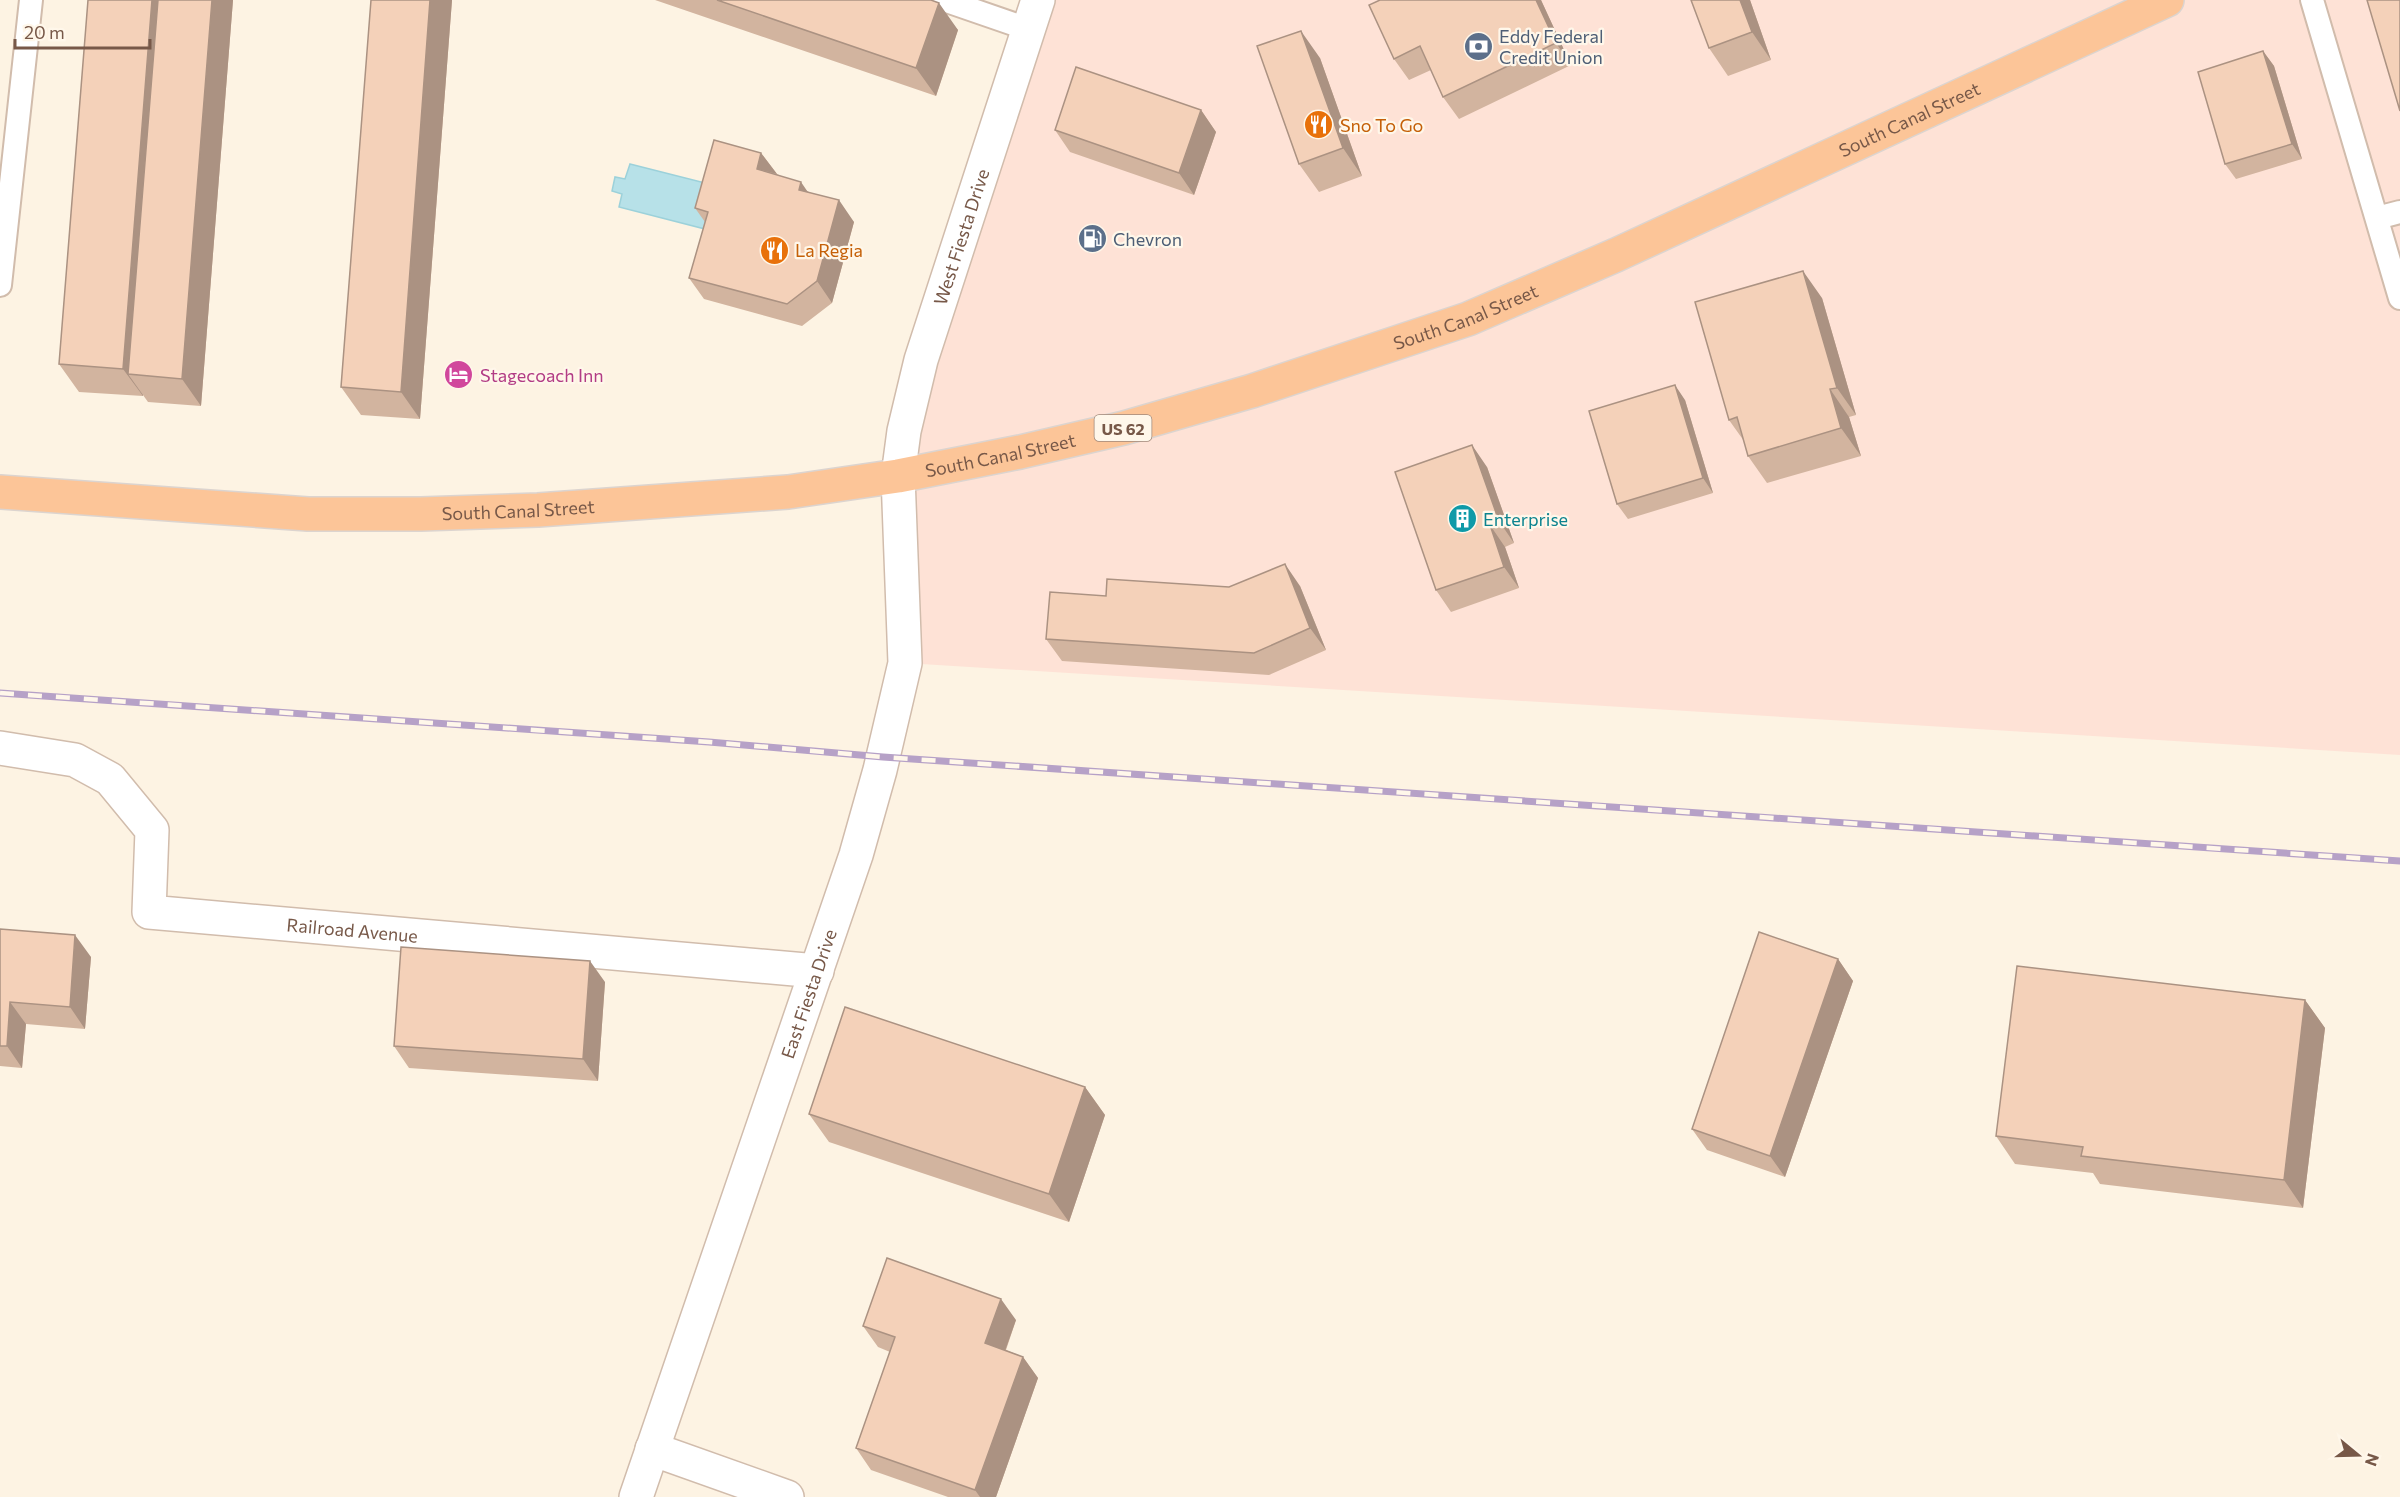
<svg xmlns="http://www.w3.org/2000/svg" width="2400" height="1497" font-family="Commissioner,sans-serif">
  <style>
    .commercial { fill: #fee2d6 }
    .water { fill: #b7e1e8; stroke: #9cd1da; stroke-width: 1.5 }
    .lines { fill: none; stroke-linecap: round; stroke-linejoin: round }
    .service-casing { stroke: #d1bcac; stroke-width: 26 }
    .minor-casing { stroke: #d1bcac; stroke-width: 36 }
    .trunk-casing { stroke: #dcd4cf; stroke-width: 36 }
    .service { stroke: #fff; stroke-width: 22 }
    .minor { stroke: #fff; stroke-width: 33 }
    .trunk { stroke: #fcc598; stroke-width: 33 }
    .rail-casing { stroke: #b6a1c7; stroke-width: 7 }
    .rail { stroke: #fff7ea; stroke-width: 4.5; stroke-dasharray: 14; stroke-linecap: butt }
    .wall { fill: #d2b49f }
    .shaded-wall { fill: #ab9282 }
    .building { fill: #f4d1b9; stroke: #ab9282; stroke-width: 1.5 }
    .labels { text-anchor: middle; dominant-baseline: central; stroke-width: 4.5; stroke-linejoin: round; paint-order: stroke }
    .shield { fill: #fff7ea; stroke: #a08879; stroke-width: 1.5 }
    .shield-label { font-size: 16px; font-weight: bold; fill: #775848 }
    .service-label { font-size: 18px; fill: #4e5e75; stroke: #fff7ea; text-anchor: start }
    .street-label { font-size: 18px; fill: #775848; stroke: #fff7ea }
    .food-label { font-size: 18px; fill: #c56008; stroke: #fff7ea; text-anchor: start }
    .hotel-label { font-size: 18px; fill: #b23c85; stroke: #fff7ea; text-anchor: start }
    .culture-label { font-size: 18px; fill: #0d838f; stroke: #fff7ea; text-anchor: start }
  </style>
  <rect width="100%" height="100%" fill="#fdf3e3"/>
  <path class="commercial" d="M 1038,0 L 2400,0 L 2400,755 L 905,663 L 898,476 Z"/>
  <path class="water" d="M 630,164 L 717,186 L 705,229 L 619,207 L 622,194 L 612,191 L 615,177 L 625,179 Z"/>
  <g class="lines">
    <defs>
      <path id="service" d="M 944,0 L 1028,29
        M 2312,0 L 2400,298
        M 2377,218 L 2400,212
        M 0,285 L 31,0"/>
      <g id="minor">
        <path id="s1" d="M 0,748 L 75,760 L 110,779 L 152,830 L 149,912 L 817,971"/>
        <path d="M 652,1449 L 787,1497"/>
        <path id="s2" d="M 636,1497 L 856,855 L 880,770 L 905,663 L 898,476 L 904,431 L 921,360 L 1038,0"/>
      </g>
      <g id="trunk">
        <path id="s3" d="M 0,492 L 308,514 L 421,514 L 538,510 L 788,492 L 898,476 L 1020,452 L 1124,428 L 1252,391 L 1468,319 L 1616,255 L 2167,0"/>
      </g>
    </defs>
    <use href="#service" class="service-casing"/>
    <use href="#minor" class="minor-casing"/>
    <use href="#trunk" class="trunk-casing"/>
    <use href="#service" class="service"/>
    <use href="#minor" class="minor"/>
    <use href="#trunk" class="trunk"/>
    <defs>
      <path id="rail" d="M 0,693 L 709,742 L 883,757 L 2400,861"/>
    </defs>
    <use href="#rail" class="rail-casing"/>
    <use href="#rail" class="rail"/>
  </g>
  <path class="wall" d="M 88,0 L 233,0 L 201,406 L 148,402 L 143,395 L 143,396 L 79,392 L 59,364 Z
    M 371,0 L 452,0 L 420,419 L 361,415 L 341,387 Z
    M 655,0 L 931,0 L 958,30 L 936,96 Z
    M 1380,0 L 1541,0 L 1571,65 L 1459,119 L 1443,97 L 1431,70 L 1409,80 L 1394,59 Z
    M 1750,0 L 1771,60 L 1728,76 L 1709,48 Z
    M 2263,51 L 2274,66 L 2302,159 L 2236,179 L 2225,164 Z
    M 1320,58 L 1362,176 L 1319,192 L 1299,164 Z
    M 1201,110 L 1216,132 L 1194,195 L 1070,152 L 1055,130 Z
    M 761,153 L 777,174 L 809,192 L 854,222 L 832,303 L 802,326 L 704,299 L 689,278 L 705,222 L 695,208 Z
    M 1822,298 L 1856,415 L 1849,417 L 1861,456 L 1767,483 L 1748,456 L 1744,441 L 1729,420 Z
    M 1685,400 L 1713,493 L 1628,519 L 1617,504 Z
    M 1487,467 L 1514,543 L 1505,547 L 1519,588 L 1451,612 L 1436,590 Z
    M 1300,586 L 1326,650 L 1269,675 L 1062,661 L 1046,639 L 1106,596 L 1229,587 Z
    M 0,929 L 91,957 L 85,1029 L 26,1024 L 22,1068 L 0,1066 Z
    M 1838,959 L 1853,981 L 1785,1177 L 1707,1150 L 1692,1129 Z
    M 605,982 L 598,1081 L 409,1068 L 394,1046 Z
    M 2305,1000 L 2325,1028 L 2303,1208 L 2100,1184 L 2093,1173 L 2015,1164 L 1996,1136 Z
    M 1085,1087 L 1105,1115 L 1069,1222 L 829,1142 L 809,1114 Z
    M 1016,1320 L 1006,1350 L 1023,1357 L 1038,1378 L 996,1497 L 948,1497 L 871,1470 L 856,1448 L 890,1352 L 878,1347 L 863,1326 Z"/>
  <path class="shaded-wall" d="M 152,0 L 174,0 L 128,374 L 143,395 L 143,396 L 123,369 Z
    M 212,0 L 233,0 L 201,406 L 182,379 Z
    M 430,0 L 452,0 L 420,419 L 401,392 Z
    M 1536,0 L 1541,0 L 1571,65 L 1556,43 Z
    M 1740,0 L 1750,0 L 1771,60 L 1752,32 Z
    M 939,3 L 958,30 L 936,96 L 916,68 Z
    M 1301,31 L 1320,58 L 1362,176 L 1343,148 Z
    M 2263,51 L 2274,66 L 2302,159 L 2292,144 Z
    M 1201,110 L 1216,132 L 1194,195 L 1179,173 Z
    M 761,153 L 777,174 L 757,169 Z
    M 801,182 L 816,204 L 799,190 Z
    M 839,200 L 854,222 L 832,303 L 817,281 Z
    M 1803,271 L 1822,298 L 1856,415 L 1837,388 Z
    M 1675,385 L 1685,400 L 1713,493 L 1703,478 Z
    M 1830,389 L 1849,417 L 1861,456 L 1841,428 Z
    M 1472,445 L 1487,467 L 1514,543 L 1499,521 Z
    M 1490,525 L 1505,547 L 1519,588 L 1504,567 Z
    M 1285,564 L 1300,586 L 1326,650 L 1310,628 Z
    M 75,935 L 91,957 L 85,1029 L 70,1007 Z
    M 1838,959 L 1853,981 L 1785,1177 L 1770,1156 Z
    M 590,961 L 605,982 L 598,1081 L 583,1059 Z
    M 2305,1000 L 2325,1028 L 2303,1208 L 2284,1180 Z
    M 10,1002 L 26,1024 L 22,1068 L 7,1046 Z
    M 1085,1087 L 1105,1115 L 1069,1222 L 1049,1194 Z
    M 1001,1299 L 1016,1320 L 1000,1365 L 985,1343 Z
    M 1023,1357 L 1038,1378 L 996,1497 L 980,1497 L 975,1490 Z"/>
  <path class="building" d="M 88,0 L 152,0 L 123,369 L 59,364 Z
    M 158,0 L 212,0 L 182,379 L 128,374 Z
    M 371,0 L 430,0 L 401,392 L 341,387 Z
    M 717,0 L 931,0 L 939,3 L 916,68 Z
    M 1380,0 L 1536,0 L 1556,43 L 1443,97 L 1420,46 L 1394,59 L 1369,5 Z
    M 1691,0 L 1740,0 L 1752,32 L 1709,48 Z
    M 2367,0 L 2400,0 L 2400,111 Z
    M 1301,31 L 1343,148 L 1299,164 L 1257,46 Z
    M 2263,51 L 2292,144 L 2225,164 L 2198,72 Z
    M 1076,67 L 1201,110 L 1179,173 L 1055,130 Z
    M 714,140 L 761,153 L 757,169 L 801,182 L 799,190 L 839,200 L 817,281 L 787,304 L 689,278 L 708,212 L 695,208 Z
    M 1803,271 L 1837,388 L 1830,389 L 1841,428 L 1748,456 L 1737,417 L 1729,420 L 1695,302 Z
    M 1675,385 L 1703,478 L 1617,504 L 1589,411 Z
    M 1472,445 L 1499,521 L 1490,525 L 1504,567 L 1436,590 L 1395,472 Z
    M 1285,564 L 1310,628 L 1254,653 L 1046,639 L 1050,592 L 1106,596 L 1107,579 L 1229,587 Z
    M 0,929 L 75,935 L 70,1007 L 10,1002 L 7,1046 L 0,1046 Z
    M 1759,932 L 1838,959 L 1770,1156 L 1692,1129 Z
    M 401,947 L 590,961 L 583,1059 L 394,1046 Z
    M 2017,966 L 2305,1000 L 2284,1180 L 2081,1156 L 2083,1147 L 1996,1136 Z
    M 845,1007 L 1085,1087 L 1049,1194 L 809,1114 Z
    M 887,1258 L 1001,1299 L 985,1343 L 1023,1357 L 975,1490 L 856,1448 L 895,1337 L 863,1326 Z"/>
  <defs>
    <symbol id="bank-disc" viewBox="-11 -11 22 22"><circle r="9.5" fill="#5c6f8a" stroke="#fff7ea"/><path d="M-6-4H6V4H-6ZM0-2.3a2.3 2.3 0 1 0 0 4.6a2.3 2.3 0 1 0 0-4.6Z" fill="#fff"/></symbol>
    <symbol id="restaurant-disc" viewBox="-11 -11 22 22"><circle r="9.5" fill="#e8710a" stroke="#fff7ea"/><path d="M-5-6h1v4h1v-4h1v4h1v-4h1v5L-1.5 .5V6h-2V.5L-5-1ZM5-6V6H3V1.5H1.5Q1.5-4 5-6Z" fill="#fff"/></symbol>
    <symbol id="fuel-disc" viewBox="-11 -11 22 22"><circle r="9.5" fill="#5c6f8a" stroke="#fff7ea"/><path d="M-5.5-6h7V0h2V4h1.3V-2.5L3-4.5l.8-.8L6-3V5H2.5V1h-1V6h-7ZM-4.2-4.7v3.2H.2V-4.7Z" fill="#fff"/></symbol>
    <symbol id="hotel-disc" viewBox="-11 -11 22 22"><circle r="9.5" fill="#d1479c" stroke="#fff7ea"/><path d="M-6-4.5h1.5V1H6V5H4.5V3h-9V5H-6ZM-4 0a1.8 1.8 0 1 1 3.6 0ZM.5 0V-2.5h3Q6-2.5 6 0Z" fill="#fff"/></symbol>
    <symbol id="building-disc" viewBox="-11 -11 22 22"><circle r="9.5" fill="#0f9aa8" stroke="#fff7ea"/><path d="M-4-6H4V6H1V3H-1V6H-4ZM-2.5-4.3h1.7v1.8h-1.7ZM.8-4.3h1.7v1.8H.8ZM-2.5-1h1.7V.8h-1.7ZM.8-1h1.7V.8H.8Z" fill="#fff"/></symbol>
  </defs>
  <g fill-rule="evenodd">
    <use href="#bank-disc" x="1462" y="30" width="33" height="33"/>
    <use href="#restaurant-disc" x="1302" y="108" width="33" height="33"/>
    <use href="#fuel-disc" x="1076" y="222" width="33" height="33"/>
    <use href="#restaurant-disc" x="758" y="234" width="33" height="33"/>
    <use href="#hotel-disc" x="442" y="358" width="33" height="33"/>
    <use href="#building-disc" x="1446" y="502" width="33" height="33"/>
  </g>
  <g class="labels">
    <rect class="shield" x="1094.5" y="415" width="57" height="26" rx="4.5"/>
    <g class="shield-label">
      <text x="1123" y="428">US 62</text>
    </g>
    <g class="service-label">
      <text x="1499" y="36">Eddy Federal<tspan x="1499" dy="21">Credit Union</tspan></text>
      <text x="1113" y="239">Chevron</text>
    </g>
    <g class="street-label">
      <text stroke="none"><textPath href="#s3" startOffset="1977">South Canal Street</textPath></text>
      <text stroke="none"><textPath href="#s2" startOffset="1312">West Fiesta Drive</textPath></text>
      <text stroke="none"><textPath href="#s3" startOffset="1491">South Canal Street</textPath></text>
      <text stroke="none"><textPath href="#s3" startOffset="1005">South Canal Street</textPath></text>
      <text stroke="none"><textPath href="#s3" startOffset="519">South Canal Street</textPath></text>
      <text stroke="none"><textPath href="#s1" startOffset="468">Railroad Avenue</textPath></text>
      <text stroke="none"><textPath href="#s2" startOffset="532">East Fiesta Drive</textPath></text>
    </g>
    <g class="food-label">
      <text x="1340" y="125">Sno To Go</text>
      <text x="795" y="250">La Regia</text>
    </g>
    <g class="hotel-label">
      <text x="480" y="375">Stagecoach Inn</text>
    </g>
    <g class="culture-label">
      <text x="1483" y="519">Enterprise</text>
    </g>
  </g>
  <g transform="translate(2358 1455) rotate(109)" stroke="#fff7ea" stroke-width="4.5" paint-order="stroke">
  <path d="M0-4.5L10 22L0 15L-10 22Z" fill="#775848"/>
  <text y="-9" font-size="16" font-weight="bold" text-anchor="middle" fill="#775848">N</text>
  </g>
  <path d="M15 39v9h135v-9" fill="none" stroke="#775848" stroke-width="3"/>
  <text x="24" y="39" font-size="18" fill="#775848" stroke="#fff7ea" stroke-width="4.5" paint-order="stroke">20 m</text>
</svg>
